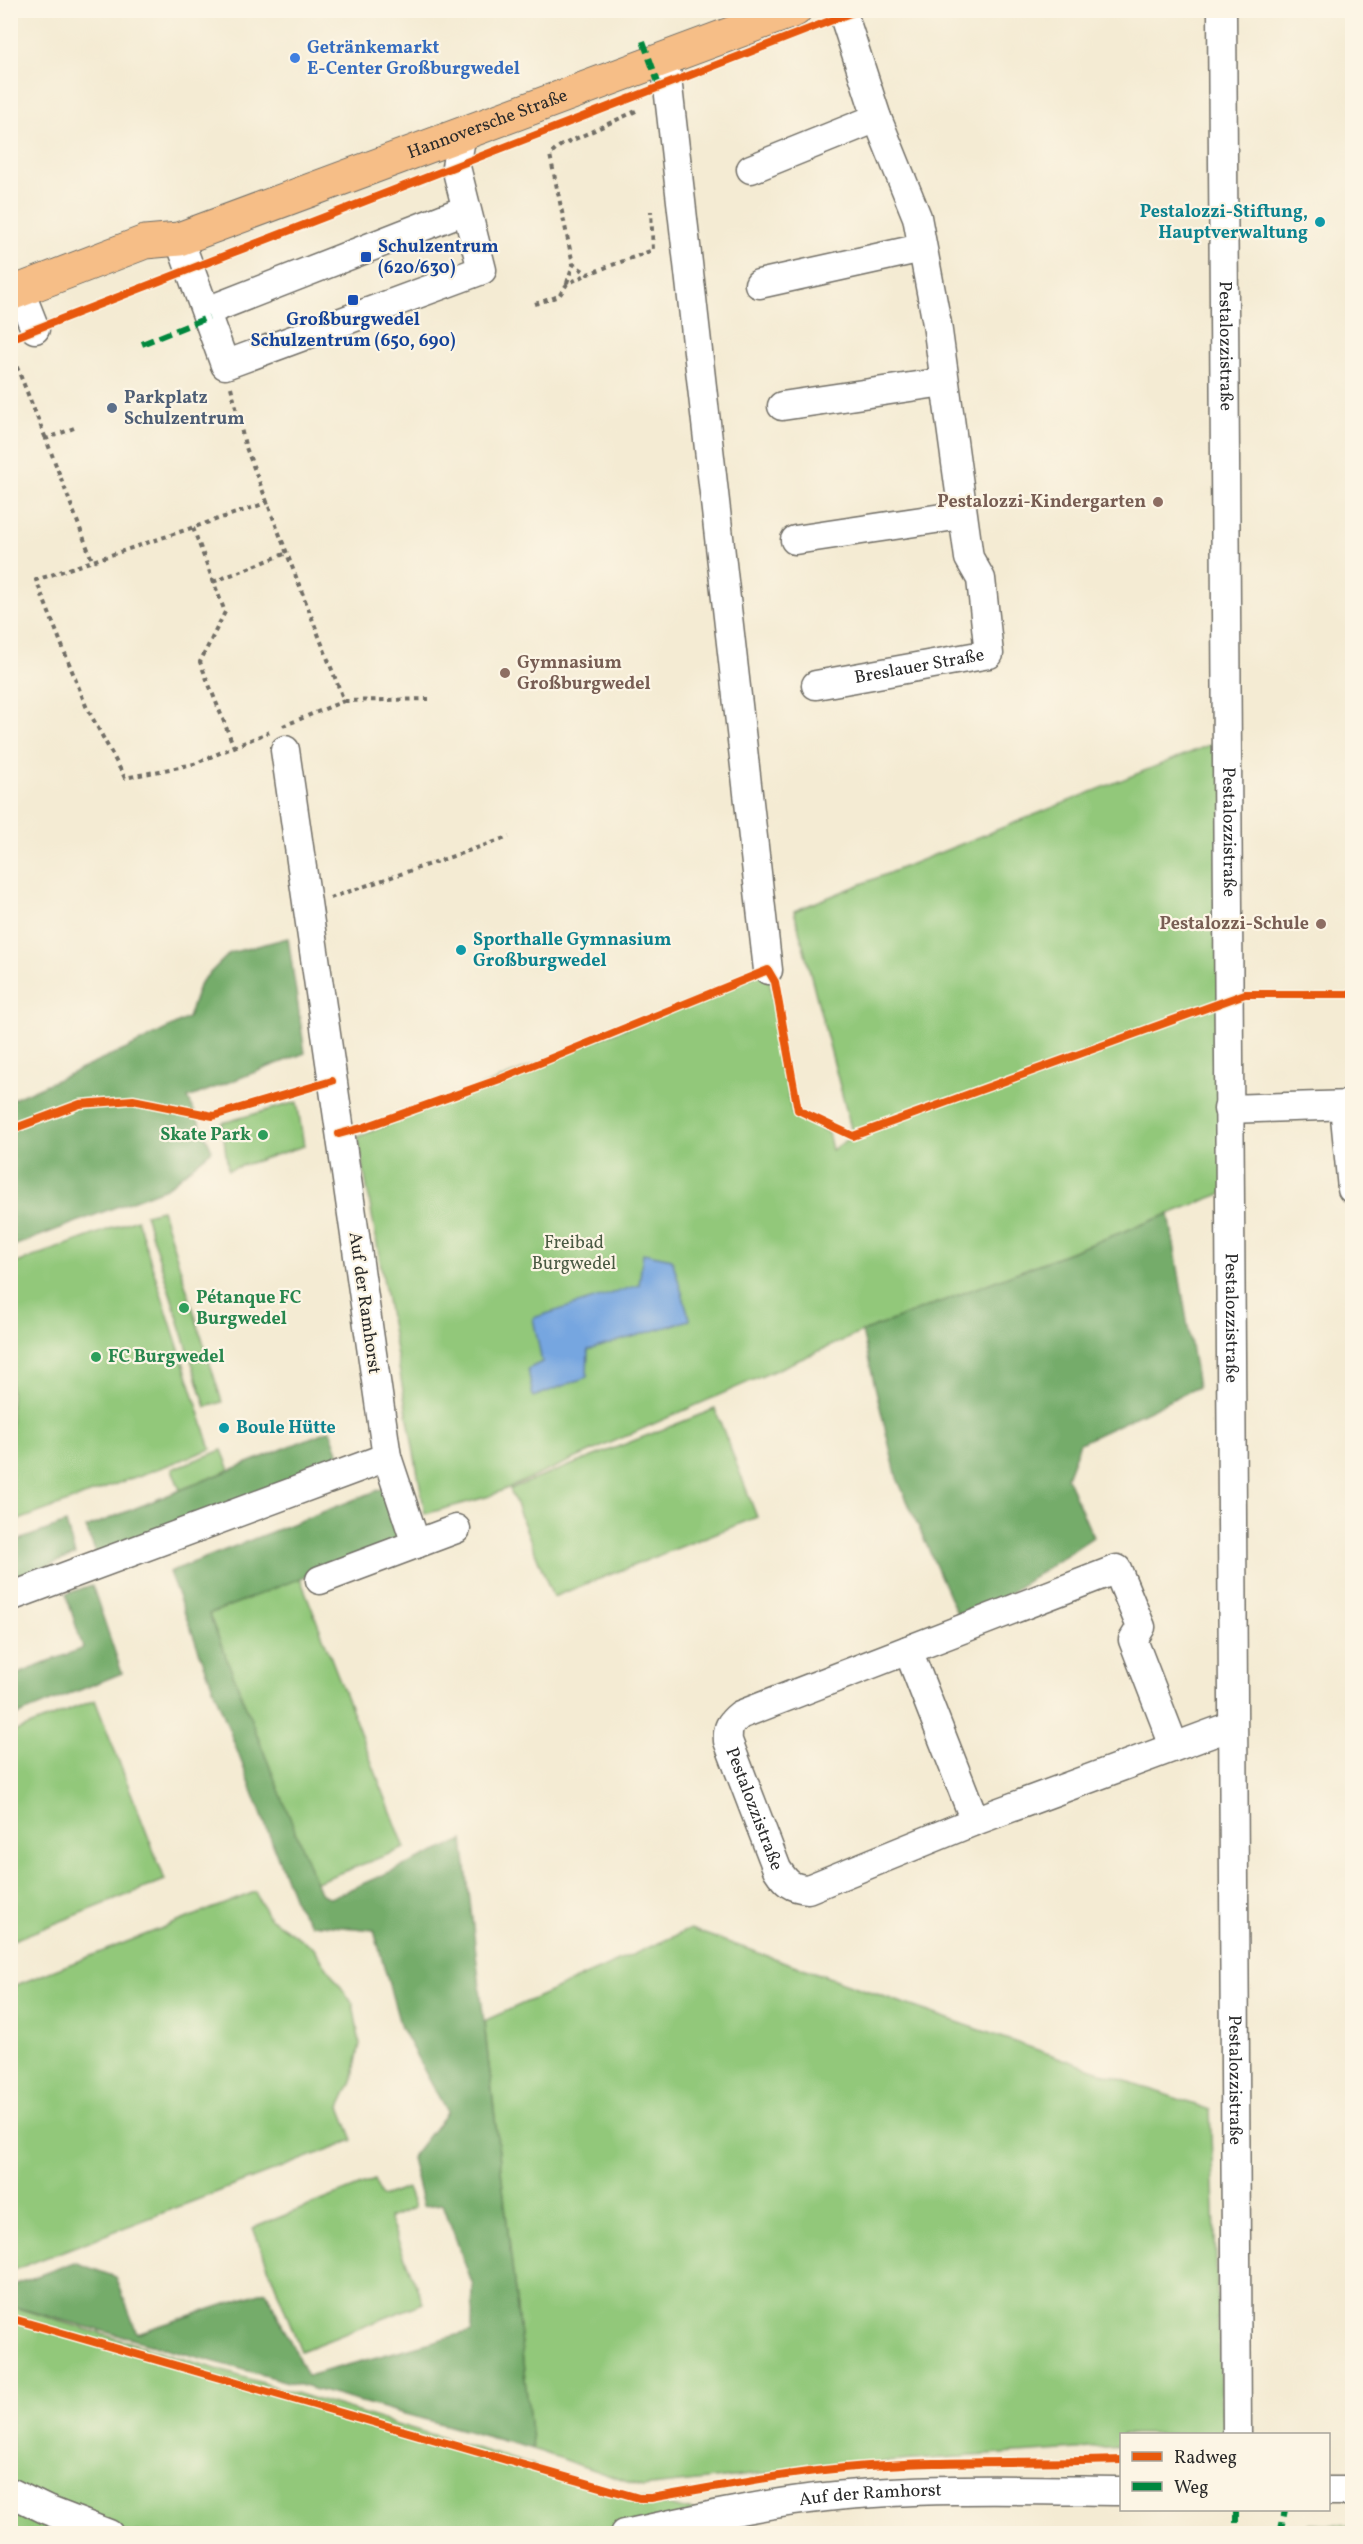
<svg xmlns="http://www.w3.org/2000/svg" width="1363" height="2544" font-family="Vollkorn,serif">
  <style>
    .green { fill: #92c87a; stroke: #5e7a52; stroke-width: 1.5 }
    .forest { fill: #75ac6a; stroke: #506c4a; stroke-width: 1.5 }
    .water { fill: #76a6e0; stroke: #506886; stroke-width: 1.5 }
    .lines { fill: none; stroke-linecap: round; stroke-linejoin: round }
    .minor-casing { stroke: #716e66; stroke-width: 31 }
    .major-casing { stroke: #716e66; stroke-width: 35 }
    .path { stroke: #716e66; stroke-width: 4; stroke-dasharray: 4.5 4.5; stroke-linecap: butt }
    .minor { stroke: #fff; stroke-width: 28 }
    .major { stroke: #f6be87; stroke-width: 33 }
    .quiet { stroke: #00873e; stroke-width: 6; stroke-dasharray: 12 6; stroke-linecap: butt }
    .cycleway-casing { stroke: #fcf5e5; stroke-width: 11 }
    .cycleway { stroke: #e8590c; stroke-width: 8 }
    .shop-dot { fill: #3f7fe0; stroke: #fcf5e5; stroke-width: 2 }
    .culture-dot { fill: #0f9aa8; stroke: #fcf5e5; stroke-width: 2 }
    .transit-dot { fill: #1a4fb4; stroke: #fcf5e5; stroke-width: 2 }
    .service-dot { fill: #5c6f8a; stroke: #fcf5e5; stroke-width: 2 }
    .education-dot { fill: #8d6e63; stroke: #fcf5e5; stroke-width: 2 }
    .leisure-dot { fill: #2e9e5b; stroke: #fcf5e5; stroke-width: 2 }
    .labels { text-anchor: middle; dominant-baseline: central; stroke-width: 4.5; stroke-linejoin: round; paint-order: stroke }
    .shop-label { font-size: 18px; font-weight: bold; fill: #366cbe; stroke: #fcf5e5; text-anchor: start }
    .street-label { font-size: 18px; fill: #2b2b2b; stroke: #fcf5e5 }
    .culture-label { font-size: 18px; font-weight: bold; fill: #0d838f; stroke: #fcf5e5; text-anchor: start }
    .transit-label { font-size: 18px; font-weight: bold; fill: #164399; stroke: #fcf5e5; text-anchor: start }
    .service-label { font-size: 18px; font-weight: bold; fill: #4e5e75; stroke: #fcf5e5; text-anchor: start }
    .education-label { font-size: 18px; font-weight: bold; fill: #785e54; stroke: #fcf5e5; text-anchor: end }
    .leisure-label { font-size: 18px; font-weight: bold; fill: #27864d; stroke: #fcf5e5; text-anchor: start }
    .park-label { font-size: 18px; fill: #4a5a43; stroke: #fcf5e5 }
  </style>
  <rect width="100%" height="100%" fill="#fcf5e5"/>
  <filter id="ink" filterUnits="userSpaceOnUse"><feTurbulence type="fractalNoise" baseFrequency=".0167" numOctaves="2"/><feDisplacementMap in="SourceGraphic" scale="12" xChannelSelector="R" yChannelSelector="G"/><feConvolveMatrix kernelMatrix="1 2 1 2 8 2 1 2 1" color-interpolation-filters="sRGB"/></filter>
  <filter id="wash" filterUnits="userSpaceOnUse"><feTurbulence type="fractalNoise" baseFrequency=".008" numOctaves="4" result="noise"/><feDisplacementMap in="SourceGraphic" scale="24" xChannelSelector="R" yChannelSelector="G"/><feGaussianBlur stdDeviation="1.35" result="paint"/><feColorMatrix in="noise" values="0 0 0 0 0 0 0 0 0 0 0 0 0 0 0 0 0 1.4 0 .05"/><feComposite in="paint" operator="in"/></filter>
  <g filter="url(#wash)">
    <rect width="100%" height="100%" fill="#f4ebd3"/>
    <path class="green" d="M 1229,737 L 1229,1191 L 862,1332 L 490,1496 L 425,1514 L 358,1137 L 768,970 L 792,1114 L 828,1132 L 832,1150 L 853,1136 L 794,911 Z
      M 297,1102 L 304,1146 L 228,1170 L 222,1123 Z
      M 162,1210 L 222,1402 L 206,1407 L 145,1214 Z
      M 137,1219 L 211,1449 L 11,1523 L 11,1265 Z
      M 715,1409 L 757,1517 L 553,1597 L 510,1489 Z
      M 222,1450 L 230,1470 L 180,1490 L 172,1469 Z
      M 300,1578 L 405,1848 L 311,1884 L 207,1614 Z
      M 95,1700 L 165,1880 L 11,1941 L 11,1733 Z
      M 255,1892 L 269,1918 L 312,1946 L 353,2004 L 360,2044 L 352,2081 L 340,2107 L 353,2140 L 11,2271 L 11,1987 Z
      M 690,1929 L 1210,2110 L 1223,2434 L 1122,2434 L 1121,2446 L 841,2465 L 642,2487 L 533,2449 L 484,2021 Z
      M 374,2180 L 382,2197 L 407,2188 L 414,2208 L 389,2218 L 423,2303 L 301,2351 L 253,2228 Z
      M 10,2306 L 639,2498 L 782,2533 L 11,2533 Z
      M 1310,2524 L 1352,2526 L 1352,2533 L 1303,2533 Z"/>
    <path class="forest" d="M 288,938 L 305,1053 L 188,1098 L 212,1150 L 166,1188 L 11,1247 L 11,1100 L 129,1048 L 188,1018 L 200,983 L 230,953 Z
      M 1169,1214 L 1198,1387 L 1080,1443 L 1067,1477 L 1093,1537 L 962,1625 L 897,1478 L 862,1332 Z
      M 330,1430 L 341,1460 L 97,1556 L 86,1528 Z
      M 394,1484 L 408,1536 L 209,1614 L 320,1893 L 330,1898 L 463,1840 L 533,2449 L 11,2306 L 11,2286 L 74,2262 L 116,2277 L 137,2333 L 266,2291 L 307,2376 L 472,2331 L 473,2286 L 443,2204 L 423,2206 L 411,2158 L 447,2112 L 401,2028 L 374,1930 L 311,1924 L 296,1905 L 169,1572 Z
      M 66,1523 L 75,1555 L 11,1580 L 11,1543 Z
      M 92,1585 L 122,1673 L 11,1718 L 11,1677 L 83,1648 L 66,1594 Z"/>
    <path class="water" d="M 643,1253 L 672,1259 L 690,1320 L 588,1350 L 587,1377 L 533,1397 L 528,1369 L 542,1362 L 533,1318 L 639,1285 Z"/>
  </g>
  <g filter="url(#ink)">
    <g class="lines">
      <defs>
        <g id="minor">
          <path id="s1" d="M 1222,10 C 1231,818 1231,1626 1237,2434"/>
          <path d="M 665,60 L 768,970"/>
          <path d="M 751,169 L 877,118"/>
          <path d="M 179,239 L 225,365 L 482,270 L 456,167 L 462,133"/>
          <path d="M 759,284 L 922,248"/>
          <path d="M 20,291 L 35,329"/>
          <path d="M 207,311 L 465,210"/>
          <path d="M 782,406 L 944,382"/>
          <path d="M 795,540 L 962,515"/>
          <path id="s2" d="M 816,685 L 989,654 L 981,579 L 969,558 L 937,324 L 917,217 L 877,118 L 842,10"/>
          <path d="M 1344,1106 L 1352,1189"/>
          <path d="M 1228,1109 L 1352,1105"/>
          <path d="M 416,1544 L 456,1529"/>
          <path d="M 320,1580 L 416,1544 L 387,1457"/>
          <path d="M 10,1597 L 387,1457 L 285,750"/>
          <path d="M 908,1650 L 975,1821"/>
          <path id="s3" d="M 1174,1746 L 1133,1640 L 1141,1627 L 1117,1569 L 740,1715 C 730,1723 727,1728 728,1741 L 777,1869 C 786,1883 791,1888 808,1889 L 975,1821 L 1231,1726"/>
          <path d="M 1328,2491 L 1352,2491"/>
          <path d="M 10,2492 L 47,2510 L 109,2534"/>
          <path id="s4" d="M 624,2534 C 691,2520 758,2504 826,2497 C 924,2487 1023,2490 1122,2491"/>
        </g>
        <g id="major">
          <path id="s5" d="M 10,294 L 145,242 L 179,239 L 795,10"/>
        </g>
      </defs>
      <use href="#minor" class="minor-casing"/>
      <use href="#major" class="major-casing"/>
      <path class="path" d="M 636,111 L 560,146 L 550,155 L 573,264 L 588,274 L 653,250 L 651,211
        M 567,283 L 573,264
        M 535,304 L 559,296 L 567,284 L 588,274
        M 10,350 L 46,439
        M 231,387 L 245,445 L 344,701 L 283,726
        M 74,428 L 46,439 L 92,560
        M 269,502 L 36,580 L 86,706 L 125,778 L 194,764 L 269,732
        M 193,528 L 225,612 L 200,662 L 234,747
        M 213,582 L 287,553
        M 344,701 L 429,699
        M 330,898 L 509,837"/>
      <use href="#minor" class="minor"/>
      <use href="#major" class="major"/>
      <path class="quiet" d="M 643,41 L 660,88
        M 142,344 L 209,317
        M 1236,2510 L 1236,2534
        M 1280,2534 L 1285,2510"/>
      <defs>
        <path id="cycleway" d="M 10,339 L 858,10
          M 10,1130 L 80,1104 L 133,1100 L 213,1116 L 332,1081
          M 339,1134 L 365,1127 L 500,1079 L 768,970 L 775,982 L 798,1110 L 853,1136 L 1245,994 L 1352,994
          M 10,2318 L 639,2498 L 651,2498 C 715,2487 779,2474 844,2468 C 936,2460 1029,2463 1122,2460"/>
      </defs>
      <use href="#cycleway" class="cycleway-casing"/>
      <use href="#cycleway" class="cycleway"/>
    </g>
  </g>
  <circle class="shop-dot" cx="295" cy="58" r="6"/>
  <g class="culture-dot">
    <circle cx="1320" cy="222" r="6"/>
    <circle cx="461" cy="950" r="6"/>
    <circle cx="224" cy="1428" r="6"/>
  </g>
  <g class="transit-dot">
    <rect x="360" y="251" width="12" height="12" rx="3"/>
    <rect x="347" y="294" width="12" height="12" rx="3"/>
  </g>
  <circle class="service-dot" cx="112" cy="408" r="6"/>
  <g class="education-dot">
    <circle cx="1158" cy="502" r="6"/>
    <circle cx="505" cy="673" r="6"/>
    <circle cx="1321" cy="924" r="6"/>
  </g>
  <g class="leisure-dot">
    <circle cx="263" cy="1135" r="6"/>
    <circle cx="184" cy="1308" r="6"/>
    <circle cx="96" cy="1357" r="6"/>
  </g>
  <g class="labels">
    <g class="shop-label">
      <text x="307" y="48">Getränkemarkt<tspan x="307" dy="21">E-Center Großburgwedel</tspan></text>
    </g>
    <g class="street-label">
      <text stroke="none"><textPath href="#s5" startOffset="508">Hannoversche Straße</textPath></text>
      <text stroke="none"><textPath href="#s1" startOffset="336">Pestalozzistraße</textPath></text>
      <text stroke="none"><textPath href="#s2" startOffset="105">Breslauer Straße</textPath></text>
      <text stroke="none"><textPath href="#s1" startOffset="822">Pestalozzistraße</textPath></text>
      <text transform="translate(364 1303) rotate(82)">Auf der Ramhorst</text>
      <text stroke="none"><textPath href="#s1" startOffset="1308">Pestalozzistraße</textPath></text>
      <text stroke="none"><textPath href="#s3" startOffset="699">Pestalozzistraße</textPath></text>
      <text stroke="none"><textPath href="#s1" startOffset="2070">Pestalozzistraße</textPath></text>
      <text stroke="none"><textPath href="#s4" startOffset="250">Auf der Ramhorst</textPath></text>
    </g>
    <g class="culture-label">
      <text x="1308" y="212" text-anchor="end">Pestalozzi-Stiftung,<tspan x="1308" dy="21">Hauptverwaltung</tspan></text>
      <text x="473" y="940">Sporthalle Gymnasium<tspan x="473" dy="21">Großburgwedel</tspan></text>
      <text x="236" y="1428">Boule Hütte</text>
    </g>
    <g class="transit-label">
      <text x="378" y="247">Schulzentrum<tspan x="378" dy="21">(620/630)</tspan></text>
      <text x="353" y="320" text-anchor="middle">Großburgwedel<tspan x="353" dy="21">Schulzentrum (650, 690)</tspan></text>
    </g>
    <g class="service-label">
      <text x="124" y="398">Parkplatz<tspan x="124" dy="21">Schulzentrum</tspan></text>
    </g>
    <g class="education-label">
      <text x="1146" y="502">Pestalozzi-Kindergarten</text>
      <text x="517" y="663" text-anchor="start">Gymnasium<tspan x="517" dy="21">Großburgwedel</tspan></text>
      <text x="1309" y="924">Pestalozzi-Schule</text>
    </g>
    <g class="leisure-label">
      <text x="251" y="1135" text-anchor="end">Skate Park</text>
      <text x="196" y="1298">Pétanque FC<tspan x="196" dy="21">Burgwedel</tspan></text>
      <text x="108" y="1357">FC Burgwedel</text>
    </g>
    <g class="park-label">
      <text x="574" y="1243">Freibad<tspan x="574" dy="21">Burgwedel</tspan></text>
    </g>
  </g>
  <rect width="1363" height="2544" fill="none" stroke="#fcf5e5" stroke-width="36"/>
  <rect x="1120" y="2433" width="210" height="78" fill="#fcf5e5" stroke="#a8a49b" stroke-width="1.5"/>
  <rect x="1132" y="2452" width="30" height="9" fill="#e8590c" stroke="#a8a49b" stroke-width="1.5"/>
  <text x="1174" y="2463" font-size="18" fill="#2b2b2b">Radweg</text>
  <rect x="1132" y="2482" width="30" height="9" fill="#00873e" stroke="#a8a49b" stroke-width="1.5"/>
  <text x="1174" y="2493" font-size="18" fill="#2b2b2b">Weg</text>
</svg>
